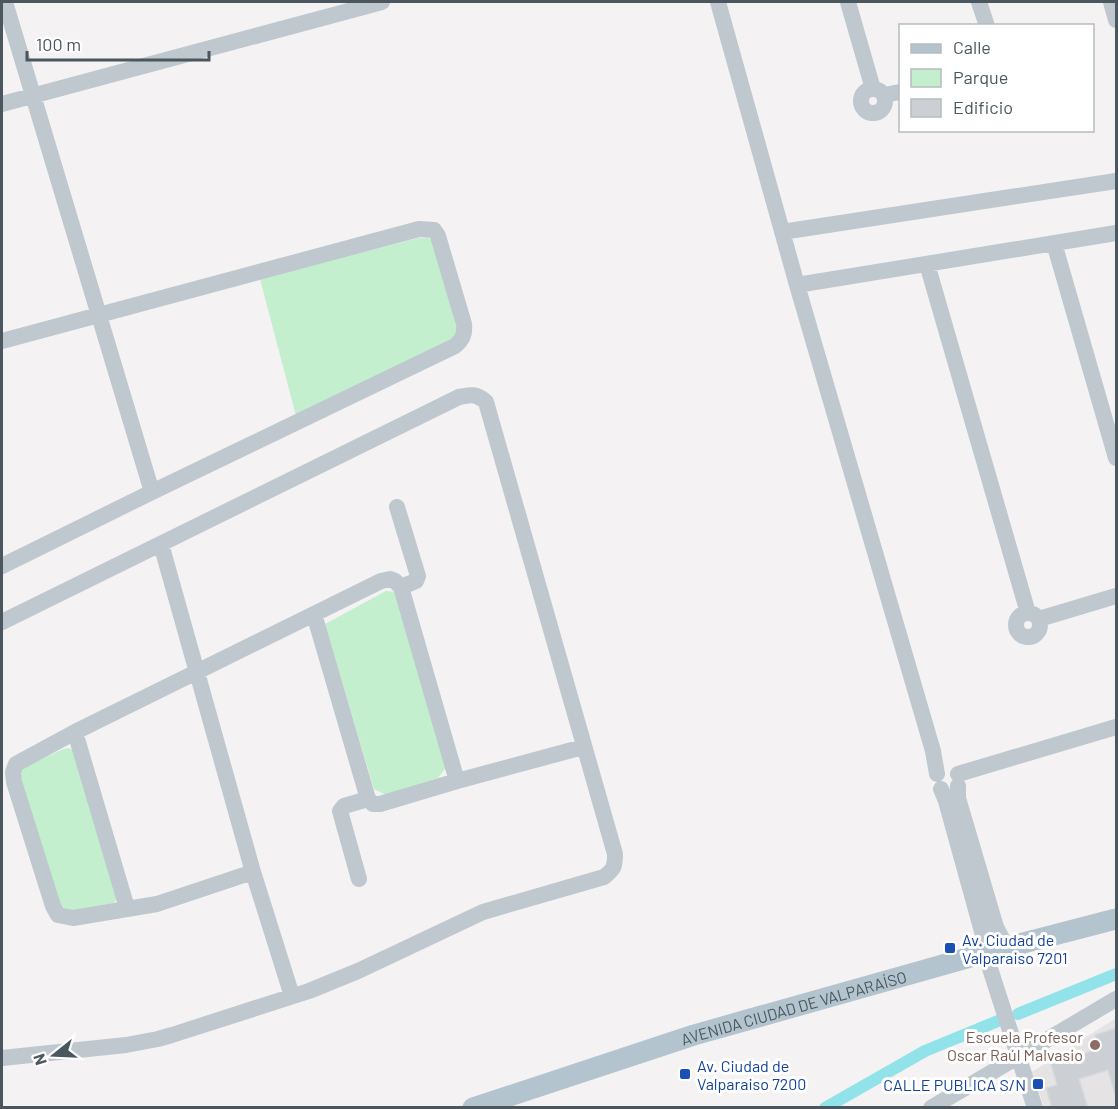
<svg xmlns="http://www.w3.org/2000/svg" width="1118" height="1109" font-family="Barlow,sans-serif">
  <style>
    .education { fill: #e5e3e4 }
    .green { fill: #c3efcf }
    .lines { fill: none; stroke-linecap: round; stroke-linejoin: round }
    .canal { stroke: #92e2ea; stroke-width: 12 }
    .building { fill: #ccd0d4; stroke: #d6d9dd; stroke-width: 1.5 }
    .minor { stroke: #bec8ce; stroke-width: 16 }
    .major { stroke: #b3c4cf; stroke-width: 21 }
    .transit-dot { fill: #1a4fb4; stroke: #fff; stroke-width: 2 }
    .education-dot { fill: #8d6e63; stroke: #fff; stroke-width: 2 }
    .labels { text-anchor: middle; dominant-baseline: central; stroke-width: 6; stroke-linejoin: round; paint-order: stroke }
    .transit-label { font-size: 16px; fill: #164399; stroke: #fff; text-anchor: start }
    .street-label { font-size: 16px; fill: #4a575f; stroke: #fff }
    .education-label { font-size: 16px; fill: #785e54; stroke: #fff; text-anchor: end }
  </style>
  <rect width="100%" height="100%" fill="#f4f2f2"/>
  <path class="education" d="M 1116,1018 L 1116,1107 L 1044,1107 L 1032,1072 Z"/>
  <path class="green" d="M 418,238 L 428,238 L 434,242 L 457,329 L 456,335 L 450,341 L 296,416 L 260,279 Z
    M 386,591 L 397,592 L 447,766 L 438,778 L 386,795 L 374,789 L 325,624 Z
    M 68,748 L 74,750 L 118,897 L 114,903 L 70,911 L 64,908 L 60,903 L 20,780 L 20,772 L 25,767 L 61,750 Z"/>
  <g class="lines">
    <path class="canal" d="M 1018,1014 L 1116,974
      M 825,1108 L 925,1051 L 998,1021"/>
  </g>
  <path class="building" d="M 1116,1028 L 1116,1098 L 1108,1070 L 1079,1079 L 1088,1108 L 1052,1108 L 1046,1088 L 1057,1085 L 1051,1064 L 1099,1049 L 1095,1035 Z"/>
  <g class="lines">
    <path class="minor" d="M 5,2 L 152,492
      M 718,2 L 797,285
      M 848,2 L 873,89
      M 979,2 L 987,26
      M 1111,2 L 1116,20
      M861 101a12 12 0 1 1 24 0a12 12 0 1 1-24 0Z
      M 884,95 L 900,92
      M 2,104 L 382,2
      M 782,232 L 1116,181
      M 1054,243 L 1116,458
      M 927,264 L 1028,613
      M 2,341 L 419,229 L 434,230 L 438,236 L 464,324 C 465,334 463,339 455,346 L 152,492 L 2,566
      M 397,507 L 418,576 L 416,581 L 401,587
      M 161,544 L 253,872 L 292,996
      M1016 625a12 12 0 1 1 24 0a12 12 0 1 1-24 0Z
      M 314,614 L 368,799 L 373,804 L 380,804 L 457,781 L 583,747
      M 1039,619 L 1116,596
      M 2,622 L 459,397 C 471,395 476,393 486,402 L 615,854 C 615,867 614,869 604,877 L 483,912 L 358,971 L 309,991 L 172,1035 L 158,1039 L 126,1045 L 2,1058
      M 75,732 L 127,908
      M 937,774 L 933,751 L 797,285 L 1116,233
      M 958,774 L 1116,727
      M 958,786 L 958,798 L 996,927 L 1007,948
      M 941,789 L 946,801 L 983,935 L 985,953 L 1035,1108
      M 253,872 L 157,904 L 73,918 L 58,915 L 53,906 L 14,782 L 13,772 L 16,764 L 75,732 L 381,581 L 390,579 L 395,581 L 401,587 L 457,781
      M 359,879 L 340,811 L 344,806 L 368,799
      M 931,1108 L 1116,999"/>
    <path class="major" id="s1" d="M 473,1108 L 694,1035 L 985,953 L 1116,919"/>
  </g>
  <g class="transit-dot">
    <rect x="944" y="942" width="12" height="12" rx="3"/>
    <rect x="679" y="1068" width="12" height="12" rx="3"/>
    <rect x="1032" y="1078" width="12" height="12" rx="3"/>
  </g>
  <circle class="education-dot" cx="1095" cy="1045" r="6"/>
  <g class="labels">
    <g class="transit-label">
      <text x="962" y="939">Av. Ciudad de<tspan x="962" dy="18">Valparaiso 7201</tspan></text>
      <text x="697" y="1065">Av. Ciudad de<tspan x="697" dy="18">Valparaiso 7200</tspan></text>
      <text x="1026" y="1084" text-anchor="end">CALLE PUBLICA S/N</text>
    </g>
    <g class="street-label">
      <text stroke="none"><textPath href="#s1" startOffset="336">AVENIDA CIUDAD DE VALPARAÍSO</textPath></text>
    </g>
    <g class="education-label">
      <text x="1083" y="1036">Escuela Profesor<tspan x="1083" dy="18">Oscar Raúl Malvasio</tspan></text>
    </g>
  </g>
  <rect width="1118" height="1109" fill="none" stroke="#4a575f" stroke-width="6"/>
  <rect x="899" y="24" width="195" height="108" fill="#ffffff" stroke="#b7bcbf" stroke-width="1.5"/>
  <rect x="911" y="44" width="30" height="9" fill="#b3c4cf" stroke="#b7bcbf" stroke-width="1.5"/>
  <text x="953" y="54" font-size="18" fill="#4a575f">Calle</text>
  <rect x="911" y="69" width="30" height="18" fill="#c3efcf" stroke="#b7bcbf" stroke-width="1.5"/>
  <text x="953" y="84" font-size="18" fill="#4a575f">Parque</text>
  <rect x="911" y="99" width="30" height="18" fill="#ccd0d4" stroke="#b7bcbf" stroke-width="1.5"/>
  <text x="953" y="114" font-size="18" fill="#4a575f">Edificio</text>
  <g transform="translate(54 1055) rotate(252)" stroke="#ffffff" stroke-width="4.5" paint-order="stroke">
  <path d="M0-4.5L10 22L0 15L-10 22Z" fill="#4a575f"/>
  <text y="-9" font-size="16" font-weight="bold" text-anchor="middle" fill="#4a575f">N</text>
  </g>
  <path d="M27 51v9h182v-9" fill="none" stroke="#4a575f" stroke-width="3"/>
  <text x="36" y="51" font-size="18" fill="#4a575f" stroke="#ffffff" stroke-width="4.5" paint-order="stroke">100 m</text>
</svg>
